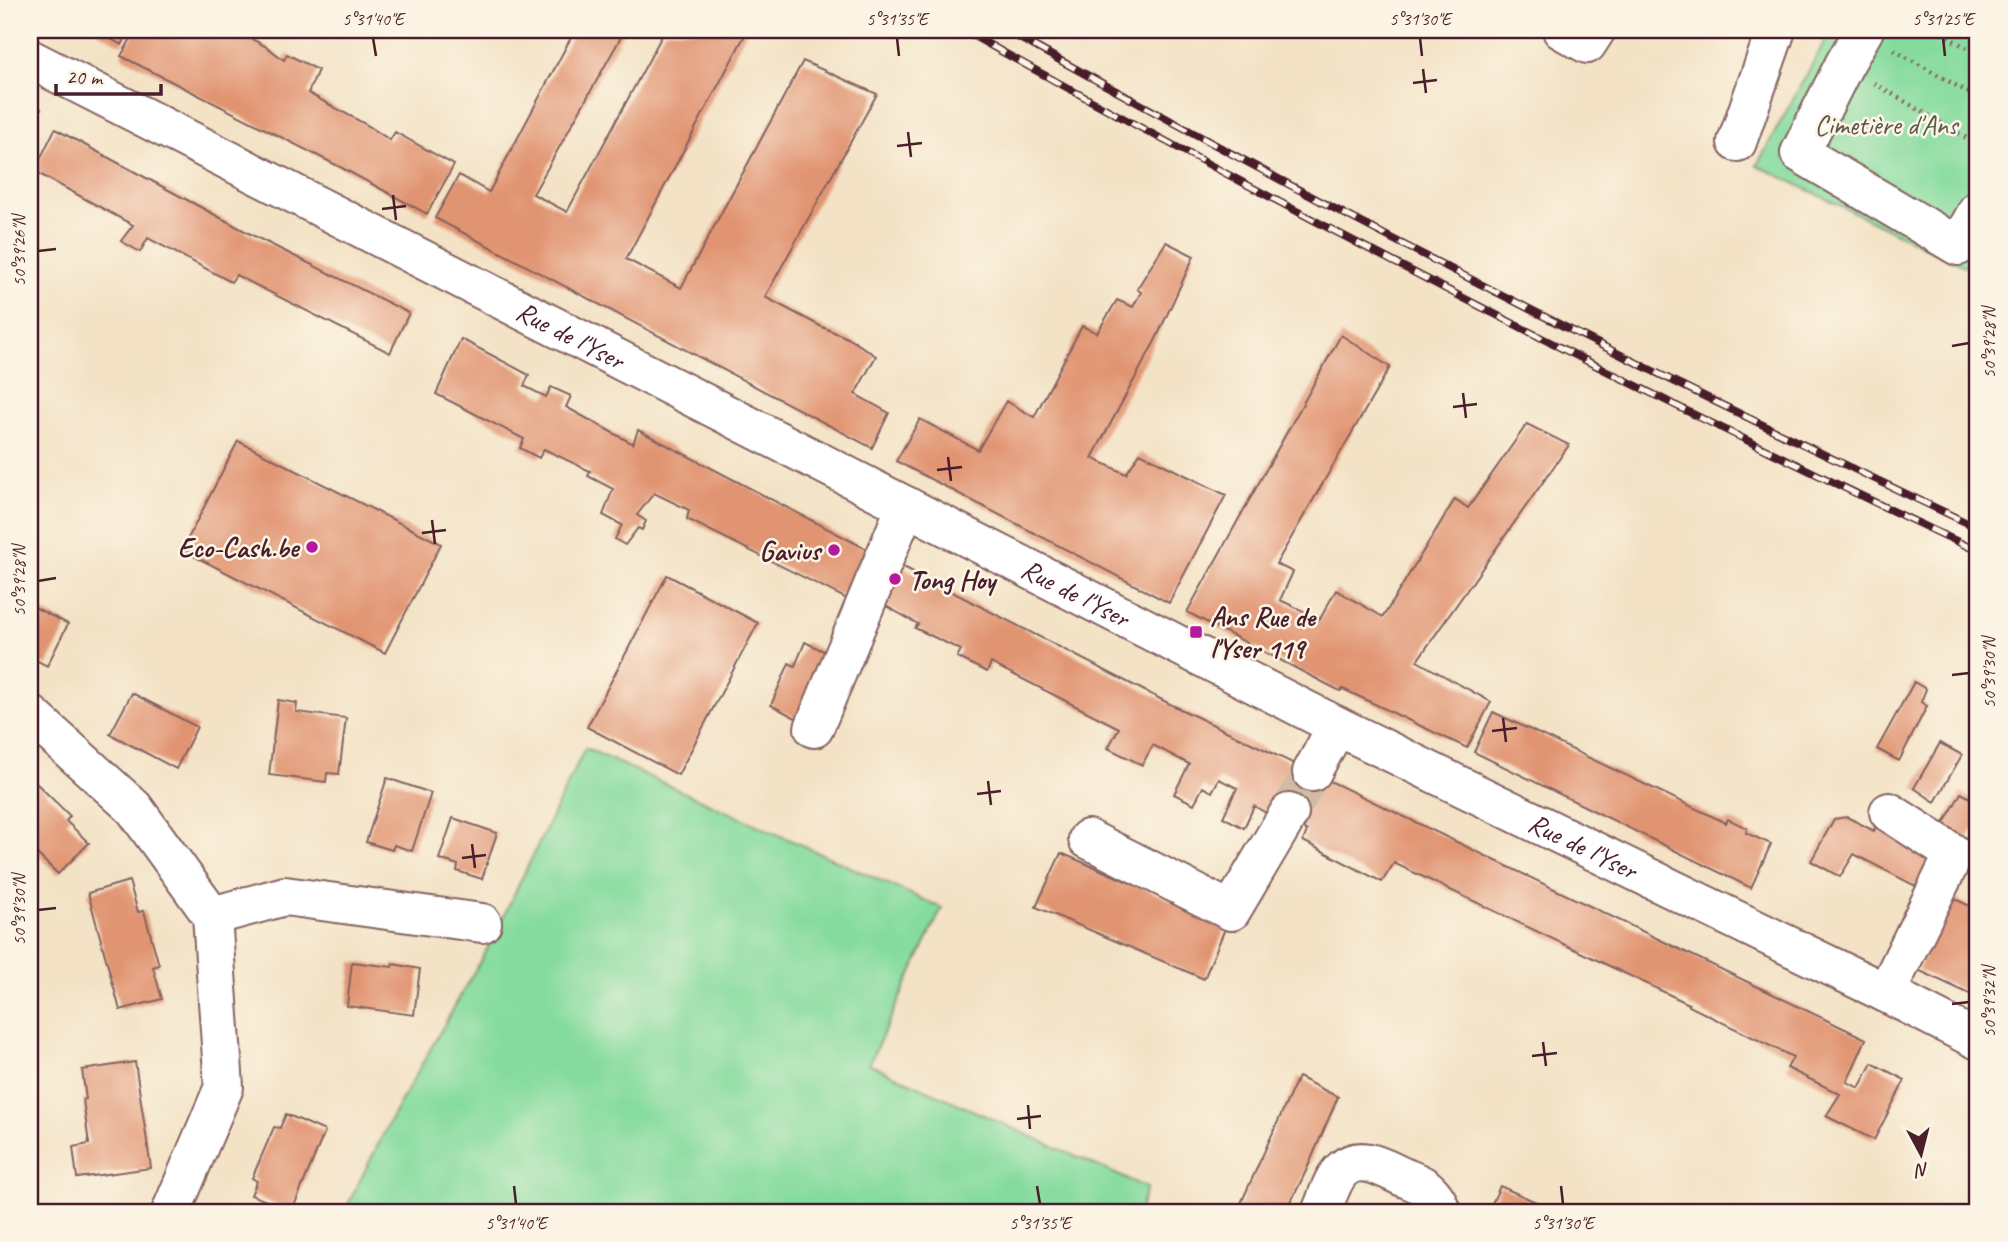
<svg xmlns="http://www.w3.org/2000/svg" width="2008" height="1242" font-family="Caveat,sans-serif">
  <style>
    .green { fill: #85db9e; stroke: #687d64; stroke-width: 2 }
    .building { fill: #e19472 }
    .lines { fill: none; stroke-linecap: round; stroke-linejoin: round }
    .minor-tunnel { stroke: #d1bba6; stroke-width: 38; stroke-dasharray: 38 19; stroke-linecap: butt }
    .minor-casing { stroke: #856361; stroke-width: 42 }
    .major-casing { stroke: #856361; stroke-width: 42 }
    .path { stroke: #856361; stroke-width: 4.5; stroke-dasharray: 2 5; stroke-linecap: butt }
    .minor { stroke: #fff; stroke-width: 38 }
    .major { stroke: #fff; stroke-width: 38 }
    .rail-casing { stroke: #4a1f2b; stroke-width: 8 }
    .rail { stroke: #fcf5e5; stroke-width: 5; stroke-dasharray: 16; stroke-linecap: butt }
    .ticks { fill: none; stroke: #4a1f2b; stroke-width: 2.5 }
    .poi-dot { fill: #b5179e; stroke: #fcf5e5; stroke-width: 2.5 }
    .labels { text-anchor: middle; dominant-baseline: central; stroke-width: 5; stroke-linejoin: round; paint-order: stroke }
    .park-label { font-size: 28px; fill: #5c574e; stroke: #fcf5e5 }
    .street-label { font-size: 28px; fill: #4a1f2b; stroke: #fcf5e5 }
    .poi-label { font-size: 28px; font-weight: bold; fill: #4a1f2b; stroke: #fcf5e5; text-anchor: end }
    .neatline { fill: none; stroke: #4a1f2b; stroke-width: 2.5 }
    .ticks-label { font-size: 18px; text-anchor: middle; fill: #4a1f2b }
  </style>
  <rect width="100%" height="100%" fill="#fcf5e5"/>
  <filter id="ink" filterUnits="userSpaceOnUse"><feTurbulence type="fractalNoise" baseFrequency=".0143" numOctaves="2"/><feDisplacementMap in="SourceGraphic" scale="14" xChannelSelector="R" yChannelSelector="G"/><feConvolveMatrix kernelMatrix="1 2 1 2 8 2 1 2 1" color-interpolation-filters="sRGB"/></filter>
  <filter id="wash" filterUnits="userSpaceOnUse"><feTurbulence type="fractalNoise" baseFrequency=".00686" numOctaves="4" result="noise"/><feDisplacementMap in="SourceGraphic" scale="28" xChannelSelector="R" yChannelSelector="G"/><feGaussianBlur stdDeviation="1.57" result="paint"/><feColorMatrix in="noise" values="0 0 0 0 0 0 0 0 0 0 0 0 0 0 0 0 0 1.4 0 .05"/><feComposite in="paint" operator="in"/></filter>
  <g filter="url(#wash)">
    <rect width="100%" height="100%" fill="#f3e2c5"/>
    <path class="green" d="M 1831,30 L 1978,30 L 1978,273 L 1757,165 Z
      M 585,748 L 942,908 L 869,1064 L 1147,1188 L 1139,1212 L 344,1212 L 392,1117 L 491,942 Z"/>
    <g id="blocks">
      <path class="building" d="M 93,30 L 130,30 L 122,45 Z
        M 136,30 L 235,30 L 267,47 L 284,60 L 287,54 L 318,70 L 308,93 L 367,125 L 390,140 L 395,132 L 454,165 L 427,214 L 344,169 L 121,56 Z
        M 575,30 L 625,30 L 533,194 L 567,212 L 665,30 L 740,30 L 746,33 L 626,259 L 681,288 L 803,61 L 877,94 L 765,297 L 822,327 L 850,339 L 876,356 L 855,394 L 889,413 L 872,448 L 435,218 L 459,175 L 489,192 Z
        M 55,129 L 258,238 L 409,313 L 390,353 L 236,275 L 231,282 L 148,238 L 140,252 L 121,241 L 133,225 L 34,171 Z
        M 1166,242 L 1194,256 L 1156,339 L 1092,458 L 1126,474 L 1140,453 L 1226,495 L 1169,603 L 896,461 L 920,419 L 978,450 L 1006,401 L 1034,417 L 1082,326 L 1097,333 L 1117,300 L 1133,307 L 1141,292 L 1137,289 Z
        M 1341,335 L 1390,367 L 1276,564 L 1293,572 L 1280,600 L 1320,619 L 1336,590 L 1383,617 L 1455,499 L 1468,508 L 1527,424 L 1569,445 L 1417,661 L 1491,702 L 1467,748 L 1343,689 L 1340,691 L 1187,612 Z
        M 461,339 L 529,375 L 524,386 L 546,397 L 551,387 L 571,396 L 566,407 L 633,444 L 638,430 L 882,557 L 857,604 L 687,519 L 689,510 L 654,493 L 637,515 L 646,521 L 642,530 L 638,528 L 625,545 L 615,539 L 622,525 L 603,515 L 613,489 L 588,476 L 590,471 L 544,449 L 539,458 L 520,448 L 524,439 L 436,394 Z
        M 238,441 L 441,544 L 385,653 L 182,550 Z
        M 888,559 L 1172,705 L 1866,1039 L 1847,1082 L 1859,1088 L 1872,1063 L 1905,1080 L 1874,1140 L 1826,1116 L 1840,1094 L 1787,1068 L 1793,1057 L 1689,1006 L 1689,1004 L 1394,863 L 1382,882 L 1303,841 L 1307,831 L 1296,824 L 1289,813 L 1271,805 L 1266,813 L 1254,806 L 1244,828 L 1223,817 L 1237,788 L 1219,779 L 1212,792 L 1203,787 L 1194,804 L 1174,794 L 1189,764 L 1153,745 L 1142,765 L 1108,748 L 1119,728 L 991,663 L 987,672 L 957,657 L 961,650 L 915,628 L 918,624 L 870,597 Z
        M 667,575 L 758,623 L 678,775 L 587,727 Z
        M 30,605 L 68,624 L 47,666 L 30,657 Z
        M 805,642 L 836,657 L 807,724 L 771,705 L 789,663 L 795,666 Z
        M 1914,682 L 1926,689 L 1921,702 L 1927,706 L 1899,761 L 1877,749 Z
        M 132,693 L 197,727 L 176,769 L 110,734 Z
        M 278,700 L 297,703 L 296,712 L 346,718 L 339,774 L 327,773 L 326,782 L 269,775 Z
        M 1493,712 L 1726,823 L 1728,819 L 1747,828 L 1746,833 L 1771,844 L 1751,888 L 1474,752 Z
        M 1940,743 L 1962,755 L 1935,802 L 1914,788 Z
        M 30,777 L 70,816 L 66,821 L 89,843 L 58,874 L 30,847 Z
        M 387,778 L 431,793 L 412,851 L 394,845 L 392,850 L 366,842 Z
        M 1961,793 L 1978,802 L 1978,821 L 1964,845 L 1939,832 Z
        M 1847,817 L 1874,831 L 1876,825 L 1939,859 L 1923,890 L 1854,854 L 1840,877 L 1811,861 L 1834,819 Z
        M 453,818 L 497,833 L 482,879 L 457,871 L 458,865 L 439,859 Z
        M 1061,853 L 1227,924 L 1204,979 L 1036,907 Z
        M 129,881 L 138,912 L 144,911 L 159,965 L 153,967 L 162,999 L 120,1010 L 88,893 Z
        M 1953,898 L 1978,910 L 1978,928 L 1972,941 L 1978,944 L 1978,998 L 1918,970 Z
        M 352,962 L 392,967 L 393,964 L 420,969 L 414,1015 L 347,1006 Z
        M 135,1062 L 151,1168 L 77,1178 L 73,1147 L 89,1144 L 83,1100 L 86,1099 L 82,1070 Z
        M 1298,1077 L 1338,1097 L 1306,1171 L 1286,1212 L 1237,1212 Z
        M 286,1114 L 325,1131 L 292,1211 L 251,1195 L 257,1181 L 252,1178 L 274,1127 L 280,1128 Z
        M 1500,1186 L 1545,1206 L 1559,1212 L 1488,1212 Z"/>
    </g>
  </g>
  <g filter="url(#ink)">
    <use href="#blocks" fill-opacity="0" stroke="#856361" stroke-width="2"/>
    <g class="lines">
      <path class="minor-tunnel" d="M 1289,813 L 1312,772"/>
      <defs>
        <path id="minor" d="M 1562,30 L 1587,44 L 1596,30
          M 1864,30 L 1844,65 L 1800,153 L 1958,246 L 1978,210
          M 1737,142 L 1776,30
          M 30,714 L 134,808 L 212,916 L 224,1087 L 171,1212
          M 814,728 L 906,506
          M 1312,772 L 1337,726
          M 1088,839 L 1231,911 L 1289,813
          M 212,916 L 285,896 L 482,923
          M 1886,993 L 1954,854 L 1889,812
          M 1321,1212 C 1327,1199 1332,1178 1343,1169 C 1361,1153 1385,1169 1403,1177 C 1410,1180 1417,1182 1423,1186 C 1432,1192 1439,1202 1441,1212"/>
        <g id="major">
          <path id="s1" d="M 30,59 L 1337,726 L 1886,993 L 1978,1040"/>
        </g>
      </defs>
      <use href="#minor" class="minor-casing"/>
      <use href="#major" class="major-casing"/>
      <path class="path" d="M 1935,30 L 1978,54
        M 1894,50 L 1978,98
        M 1874,83 L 1978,145
        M 30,128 L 42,104"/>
      <use href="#minor" class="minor"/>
      <use href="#major" class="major"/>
      <defs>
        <path id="rail" d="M 963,30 C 1205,165 1451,294 1699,417 C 1792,462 1884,508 1978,551
          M 1005,30 C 1141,105 1278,180 1416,251 C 1602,347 1789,439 1978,528"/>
      </defs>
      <use href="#rail" class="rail-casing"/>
      <use href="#rail" class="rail"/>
    </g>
  </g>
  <path class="ticks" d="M 373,38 L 376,56M 897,38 L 899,56M 1420,38 L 1422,56M 1943,38 L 1945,56M 1423,69 L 1426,93M 1413,83 L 1437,80M 908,132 L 911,157M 897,146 L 922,143M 393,195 L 396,220M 382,209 L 406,206M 38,251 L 56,249M 1952,346 L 1969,343M 1463,393 L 1466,418M 1453,407 L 1477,404M 948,457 L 951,481M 937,470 L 962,467M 432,520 L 435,544M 422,533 L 446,530M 38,581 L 56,578M 1952,675 L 1969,673M 1503,718 L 1506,742M 1492,731 L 1517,728M 988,781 L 991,805M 977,794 L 1001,791M 472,844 L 475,868M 462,858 L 486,855M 38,910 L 56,908M 1952,1004 L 1969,1002M 1543,1042 L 1546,1066M 1532,1056 L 1557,1053M 1028,1105 L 1030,1129M 1017,1119 L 1041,1116M 514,1186 L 516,1204M 1037,1186 L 1040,1204M 1561,1186 L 1563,1204"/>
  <g class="poi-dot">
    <circle cx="312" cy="547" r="7"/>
    <circle cx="834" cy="550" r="7"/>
    <circle cx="895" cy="579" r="7"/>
    <rect x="1189" y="625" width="14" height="14" rx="3.5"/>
  </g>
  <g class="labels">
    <g class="park-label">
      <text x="1886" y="124">Cimetière d'Ans</text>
    </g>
    <g class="street-label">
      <text stroke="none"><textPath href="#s1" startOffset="607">Rue de l'Yser</textPath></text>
      <text stroke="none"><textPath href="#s1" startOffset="1174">Rue de l'Yser</textPath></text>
      <text stroke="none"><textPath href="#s1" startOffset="1741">Rue de l'Yser</textPath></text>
    </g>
    <g class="poi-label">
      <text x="298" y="547">Eco-Cash.be</text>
      <text x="820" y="550">Gavius</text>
      <text x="909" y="579" text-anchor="start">Tong Hoy</text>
      <text x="1210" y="616" text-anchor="start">Ans Rue de<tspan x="1210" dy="32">l'Yser 119</tspan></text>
    </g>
  </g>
  <rect width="2008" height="1242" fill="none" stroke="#fcf5e5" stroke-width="77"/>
  <g transform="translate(1921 1154) rotate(173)" stroke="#fcf5e5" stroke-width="5" paint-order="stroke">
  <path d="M0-5L12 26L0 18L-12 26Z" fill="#4a1f2b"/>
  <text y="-10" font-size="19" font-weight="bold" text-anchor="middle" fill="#4a1f2b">N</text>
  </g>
  <path d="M56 84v10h105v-10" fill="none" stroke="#4a1f2b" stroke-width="3.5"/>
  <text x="66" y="84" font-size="21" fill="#4a1f2b" stroke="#fcf5e5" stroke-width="5" paint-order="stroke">20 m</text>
  <rect x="38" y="38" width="1931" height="1166" class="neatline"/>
  <g class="ticks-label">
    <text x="373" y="25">5°31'40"E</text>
    <text x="897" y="25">5°31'35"E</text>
    <text x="1420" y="25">5°31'30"E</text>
    <text x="1943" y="25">5°31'25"E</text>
    <text transform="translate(19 251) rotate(-90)" y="6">50°39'26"N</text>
    <text transform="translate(1989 343) rotate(-90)" y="6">50°39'28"N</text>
    <text transform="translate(19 581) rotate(-90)" y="6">50°39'28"N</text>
    <text transform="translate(1989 673) rotate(-90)" y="6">50°39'30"N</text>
    <text transform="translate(19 910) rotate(-90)" y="6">50°39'30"N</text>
    <text transform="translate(1989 1002) rotate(-90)" y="6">50°39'32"N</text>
    <text x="516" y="1229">5°31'40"E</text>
    <text x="1040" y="1229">5°31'35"E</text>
    <text x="1563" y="1229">5°31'30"E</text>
  </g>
</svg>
